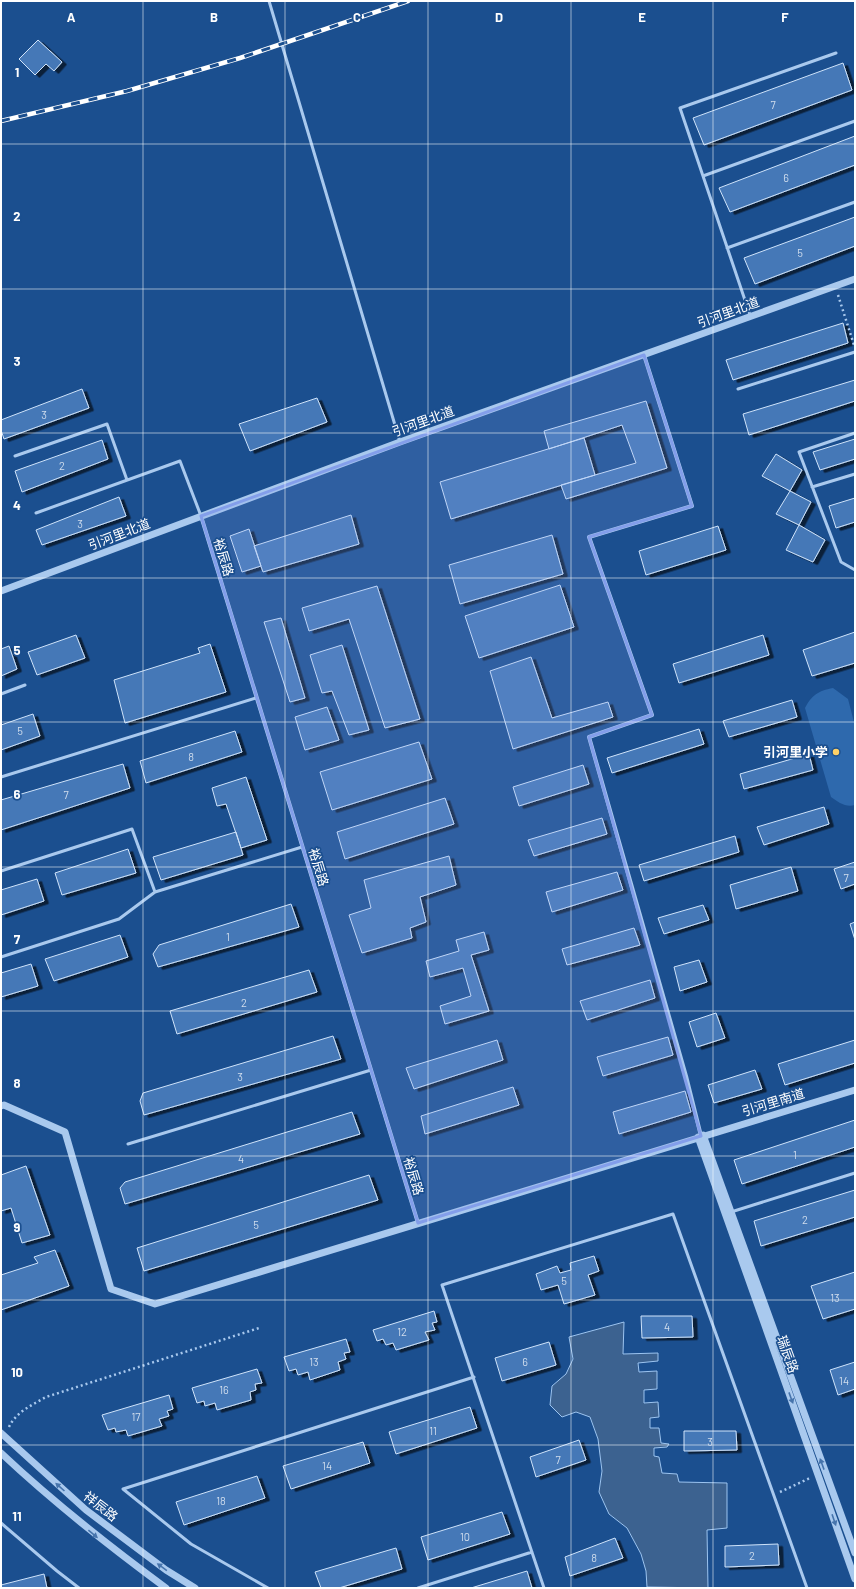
<svg xmlns="http://www.w3.org/2000/svg" width="856" height="1589" font-family="Barlow,'Noto Sans SC',sans-serif">
  <style>
    .green { fill: #2e69ad }
    .water { fill: #3c6290; stroke: #9cc4f0 }
    .building { fill: #4478b7; stroke: #cfe3fa; filter: url(#shadow) }
    .lines { fill: none; stroke-linecap: round; stroke-linejoin: round }
    .path { stroke: #a9c9ee; stroke-width: 2.5; stroke-dasharray: 2 3; stroke-linecap: butt }
    .service { stroke: #a9c9ee; stroke-width: 3 }
    .minor { stroke: #a9c9ee; stroke-width: 4 }
    .tertiary { stroke: #a9c9ee; stroke-width: 7 }
    .rail-casing { stroke: #fff; stroke-width: 4.5 }
    .rail { stroke: #1b4f8f; stroke-width: 3; stroke-dasharray: 9; stroke-linecap: butt }
    .oneway { fill: #4674ac }
    .marked { fill: #839eea; fill-opacity: 0.2; stroke: #839eea; stroke-width: 3; stroke-linejoin: round }
    .grid { fill: none; stroke: #fff; stroke-width: 1; stroke-opacity: 0.55 }
    .poi-dot { fill: #ffd166; stroke: #1b4f8f; stroke-width: 1.5 }
    .labels { text-anchor: middle; dominant-baseline: central; stroke-width: 3.5; stroke-linejoin: round; paint-order: stroke }
    .number-label { font-size: 11px; fill: #d0dded }
    .street-label { font-size: 13px; fill: #fff; stroke: #1b4f8f }
    .poi-label { font-size: 13px; font-weight: bold; fill: #fff; stroke: #1b4f8f; text-anchor: end }
    .grid-label { font-size: 13px; text-anchor: middle; font-weight: bold; fill: #fff; stroke: #1b4f8f; stroke-width: 3.5; stroke-linejoin: round; paint-order: stroke }
  </style>
  <defs>
    <filter id="shadow"><feDropShadow dx="4.5" dy="2.5" stdDeviation="0" flood-color="#0009"/></filter>
  </defs>
  <rect width="100%" height="100%" fill="#1b4f8f"/>
  <path class="green" d="M 833,688 L 848,699 L 855,726 L 855,805 C 846,808 838,802 831,797 L 805,708 C 812,695 818,691 833,688 Z"/>
  <path class="water" d="M 624,1322 L 623,1354 L 658,1353 L 658,1361 L 638,1363 L 639,1372 L 657,1371 L 657,1389 L 644,1390 L 644,1403 L 658,1402 L 659,1417 L 650,1418 L 650,1428 L 659,1428 L 661,1443 L 669,1444 L 667,1447 L 654,1448 L 654,1456 L 659,1457 L 662,1473 L 677,1474 L 679,1482 L 727,1483 L 727,1528 L 707,1530 L 708,1588 L 647,1587 L 646,1571 L 641,1554 L 627,1528 L 609,1514 L 599,1492 L 602,1471 L 598,1439 L 590,1417 L 576,1412 L 562,1417 L 550,1405 L 552,1386 L 566,1374 L 573,1359 L 569,1337 Z"/>
  <path class="building" d="M 38,40 L 62,62 L 54,71 L 46,64 L 35,75 L 19,59 Z
    M 843,63 L 852,90 L 704,145 L 693,118 Z
    M 855,136 L 855,165 L 730,212 L 719,188 Z
    M 855,217 L 855,246 L 755,284 L 744,258 Z
    M 843,323 L 848,343 L 733,380 L 726,360 Z
    M 855,380 L 855,401 L 749,435 L 743,414 Z
    M 82,389 L 89,408 L 4,439 L 1,430 L 1,420 Z
    M 317,398 L 327,422 L 250,451 L 239,424 Z
    M 646,401 L 667,468 L 566,499 L 561,485 L 636,463 L 622,425 L 549,449 L 544,431 Z
    M 584,438 L 595,475 L 451,519 L 440,482 Z
    M 855,439 L 855,459 L 820,470 L 813,452 Z
    M 102,440 L 108,459 L 22,492 L 15,471 Z
    M 776,454 L 802,470 L 790,491 L 762,476 Z
    M 790,491 L 811,502 L 799,525 L 776,514 Z
    M 119,497 L 126,516 L 42,545 L 36,530 Z
    M 855,498 L 855,522 L 836,528 L 829,506 Z
    M 351,515 L 359,544 L 263,572 L 254,546 Z
    M 799,525 L 825,540 L 813,562 L 786,550 Z
    M 718,526 L 726,550 L 646,575 L 639,551 Z
    M 249,529 L 261,566 L 242,572 L 230,536 Z
    M 552,535 L 563,574 L 460,604 L 449,565 Z
    M 560,585 L 574,627 L 479,658 L 465,616 Z
    M 377,586 L 420,719 L 385,728 L 349,619 L 309,631 L 302,608 Z
    M 281,618 L 305,698 L 290,702 L 264,622 Z
    M 855,632 L 855,663 L 812,676 L 803,650 Z
    M 76,635 L 85,658 L 37,675 L 28,652 Z
    M 763,635 L 769,655 L 679,683 L 673,664 Z
    M 210,644 L 226,692 L 125,723 L 114,680 L 200,653 L 198,648 Z
    M 342,645 L 369,730 L 349,735 L 332,691 L 322,693 L 310,655 Z
    M 9,646 L 17,669 L 1,676 L 1,649 Z
    M 531,657 L 552,718 L 608,702 L 613,717 L 513,749 L 490,671 Z
    M 792,700 L 797,717 L 729,737 L 723,721 Z
    M 327,707 L 339,740 L 305,750 L 295,717 Z
    M 33,714 L 40,736 L 1,750 L 1,725 Z
    M 699,729 L 704,744 L 612,773 L 607,758 Z
    M 235,731 L 242,752 L 146,783 L 140,761 Z
    M 419,742 L 432,779 L 332,810 L 320,772 Z
    M 809,754 L 813,770 L 744,789 L 740,774 Z
    M 123,764 L 130,788 L 1,830 L 1,800 Z
    M 583,765 L 589,784 L 519,806 L 513,787 Z
    M 246,777 L 267,840 L 241,848 L 226,804 L 217,806 L 212,788 Z
    M 445,798 L 454,824 L 345,859 L 337,832 Z
    M 824,807 L 829,824 L 764,845 L 757,827 Z
    M 602,818 L 607,834 L 534,856 L 528,840 Z
    M 236,832 L 243,855 L 161,880 L 153,857 Z
    M 735,836 L 739,852 L 644,881 L 639,865 Z
    M 128,849 L 136,873 L 62,895 L 55,873 Z
    M 449,856 L 456,885 L 420,897 L 426,922 L 410,928 L 412,938 L 362,953 L 349,915 L 371,908 L 364,880 Z
    M 855,862 L 855,884 L 841,889 L 834,869 Z
    M 791,867 L 798,891 L 736,909 L 730,885 Z
    M 617,872 L 623,890 L 552,912 L 546,892 Z
    M 37,879 L 44,901 L 1,915 L 1,890 Z
    M 291,904 L 299,927 L 158,967 L 153,954 L 159,945 Z
    M 703,905 L 709,920 L 664,934 L 658,918 Z
    M 855,922 L 855,940 L 850,924 Z
    M 634,928 L 640,945 L 567,965 L 562,949 Z
    M 484,932 L 489,950 L 471,955 L 489,1011 L 445,1024 L 440,1006 L 471,996 L 463,968 L 430,977 L 426,961 L 459,951 L 456,940 Z
    M 120,935 L 128,957 L 54,981 L 45,959 Z
    M 699,960 L 707,982 L 680,991 L 674,967 Z
    M 31,964 L 38,986 L 1,997 L 1,973 Z
    M 309,970 L 317,992 L 177,1034 L 170,1011 Z
    M 650,980 L 655,998 L 587,1020 L 580,1001 Z
    M 716,1013 L 725,1038 L 697,1047 L 689,1022 Z
    M 333,1036 L 341,1059 L 144,1115 L 140,1101 L 143,1093 Z
    M 668,1037 L 673,1055 L 603,1076 L 597,1057 Z
    M 497,1040 L 503,1060 L 414,1089 L 406,1068 Z
    M 855,1040 L 855,1063 L 785,1085 L 778,1064 Z
    M 755,1070 L 762,1089 L 714,1103 L 708,1085 Z
    M 513,1087 L 519,1105 L 425,1134 L 421,1116 Z
    M 685,1091 L 691,1112 L 619,1134 L 613,1112 Z
    M 352,1112 L 360,1134 L 125,1204 L 120,1188 L 125,1182 Z
    M 855,1120 L 855,1147 L 742,1184 L 734,1160 Z
    M 26,1166 L 50,1235 L 22,1243 L 11,1208 L 1,1211 L 1,1175 Z
    M 369,1175 L 378,1200 L 144,1271 L 137,1248 Z
    M 855,1190 L 855,1217 L 761,1246 L 754,1221 Z
    M 55,1250 L 69,1286 L 1,1310 L 1,1275 L 38,1263 L 34,1257 Z
    M 594,1256 L 599,1271 L 588,1275 L 595,1295 L 564,1304 L 558,1285 L 541,1290 L 536,1274 L 557,1266 L 560,1273 L 571,1270 L 570,1263 Z
    M 855,1272 L 855,1309 L 823,1319 L 811,1286 Z
    M 434,1311 L 437,1322 L 432,1323 L 435,1330 L 425,1332 L 429,1340 L 396,1350 L 393,1343 L 386,1345 L 383,1339 L 377,1341 L 373,1330 Z
    M 641,1316 L 692,1316 L 693,1337 L 642,1338 Z
    M 346,1339 L 350,1352 L 344,1353 L 346,1359 L 338,1362 L 340,1370 L 310,1380 L 308,1372 L 298,1375 L 296,1369 L 289,1371 L 284,1357 Z
    M 549,1342 L 556,1365 L 502,1381 L 495,1358 Z
    M 855,1362 L 855,1389 L 838,1395 L 830,1370 Z
    M 257,1369 L 262,1383 L 255,1384 L 256,1390 L 250,1392 L 251,1400 L 217,1410 L 215,1403 L 205,1406 L 204,1401 L 197,1403 L 192,1388 Z
    M 169,1395 L 173,1409 L 167,1411 L 169,1416 L 159,1419 L 162,1426 L 128,1436 L 126,1430 L 116,1432 L 115,1428 L 108,1430 L 102,1415 Z
    M 470,1407 L 477,1428 L 396,1454 L 389,1432 Z
    M 684,1431 L 736,1431 L 737,1450 L 684,1451 Z
    M 579,1440 L 586,1460 L 536,1477 L 530,1457 Z
    M 363,1442 L 370,1463 L 291,1489 L 283,1466 Z
    M 257,1476 L 265,1498 L 184,1525 L 176,1502 Z
    M 502,1512 L 510,1534 L 428,1560 L 421,1537 Z
    M 615,1538 L 623,1558 L 570,1576 L 565,1557 Z
    M 778,1544 L 779,1565 L 725,1567 L 725,1546 Z
    M 396,1548 L 402,1569 L 339,1588 L 321,1588 L 315,1572 Z
    M 527,1571 L 532,1588 L 471,1588 Z
    M 44,1574 L 47,1588 L 1,1588 L 1,1585 Z"/>
  <g class="lines">
    <path class="path" d="M 838,295 L 854,345
      M 9,1427 C 16,1412 32,1405 46,1397 L 259,1328
      M 780,1492 L 810,1478"/>
    <path class="service" d="M 269,1 L 400,442
      M 703,176 L 855,121
      M 727,248 L 855,202
      M 750,315 L 680,108 L 836,53
      M 738,389 L 855,352
      M 855,433 L 799,452 L 841,562 L 855,570
      M 15,456 L 107,424 L 127,480
      M 812,487 L 855,474
      M 36,513 L 180,461 L 201,516
      M 1,694 L 25,685
      M 1,777 L 256,698
      M 1,871 L 132,829 L 155,892 L 302,847
      M 1,957 L 119,919 L 155,892
      M 128,1144 L 371,1070
      M 731,1212 L 855,1173
      M 1,1523 L 57,1571 L 79,1588
      M 268,1588 L 191,1544 L 123,1489 L 474,1377
      M 418,1588 L 532,1552
      M 544,1588 L 442,1285 L 673,1214 L 807,1588"/>
    <path class="minor" d="M 644,355 L 692,506 L 589,537 L 652,715 L 589,737 L 686,1076 L 701,1136
      M 201,516 L 418,1223"/>
    <path class="tertiary" d="M 1,591 L 400,442 L 855,279
      M 1,1106 L 4,1105 L 65,1132 L 111,1289 L 155,1304 L 855,1090
      M 703,1135 L 855,1553
      M 698,1137 L 855,1579
      M 1,1433 L 86,1510 L 166,1570 L 195,1588
      M 1,1453 C 53,1502 109,1546 166,1588"/>
    <defs>
      <path id="rail" d="M 1,121 L 127,91 L 240,58 L 408,1"/>
    </defs>
    <use href="#rail" class="rail-casing"/>
    <use href="#rail" class="rail"/>
  </g>
  <defs><path id="oneway-solid" d="M-6-.8H1V-3.2L6.5 0L1 3.2V.8H-6Z"/></defs>
  <g class="oneway">
    <use href="#oneway-solid" transform="translate(791 1398) rotate(70)"/>
    <use href="#oneway-solid" transform="translate(822 1464) rotate(-110)"/>
    <use href="#oneway-solid" transform="translate(60 1487) rotate(-138)"/>
    <use href="#oneway-solid" transform="translate(834 1520) rotate(71)"/>
    <use href="#oneway-solid" transform="translate(93 1534) rotate(40)"/>
    <use href="#oneway-solid" transform="translate(162 1567) rotate(-144)"/>
  </g>
  <path class="marked" d="M 644,355 L 692,506 L 589,537 L 652,715 L 589,737 L 701,1136 L 418,1223 L 201,516 Z"/>
  <path class="grid" d="M 143,1 L 143,1588M 285,1 L 285,1588M 428,1 L 428,1588M 571,1 L 571,1588M 713,1 L 713,1588M 1,144 L 855,144M 1,289 L 855,289M 1,433 L 855,433M 1,578 L 855,578M 1,722 L 855,722M 1,867 L 855,867M 1,1011 L 855,1011M 1,1156 L 855,1156M 1,1300 L 855,1300M 1,1445 L 855,1445"/>
  <circle class="poi-dot" cx="836" cy="752" r="4"/>
  <g class="labels">
    <g class="number-label">
      <text x="773" y="104">7</text>
      <text x="786" y="177">6</text>
      <text x="800" y="252">5</text>
      <text x="44" y="414">3</text>
      <text x="62" y="465">2</text>
      <text x="80" y="523">3</text>
      <text x="20" y="730">5</text>
      <text x="191" y="756">8</text>
      <text x="66" y="794">7</text>
      <text x="846" y="877">7</text>
      <text x="228" y="936">1</text>
      <text x="244" y="1002">2</text>
      <text x="240" y="1076">3</text>
      <text x="795" y="1154">1</text>
      <text x="241" y="1158">4</text>
      <text x="805" y="1219">2</text>
      <text x="256" y="1224">5</text>
      <text x="564" y="1280">5</text>
      <text x="835" y="1297">13</text>
      <text x="667" y="1326">4</text>
      <text x="402" y="1331">12</text>
      <text x="314" y="1361">13</text>
      <text x="525" y="1361">6</text>
      <text x="844" y="1380">14</text>
      <text x="224" y="1389">16</text>
      <text x="136" y="1416">17</text>
      <text x="433" y="1430">11</text>
      <text x="710" y="1441">3</text>
      <text x="558" y="1459">7</text>
      <text x="327" y="1465">14</text>
      <text x="221" y="1500">18</text>
      <text x="465" y="1536">10</text>
      <text x="752" y="1555">2</text>
      <text x="594" y="1557">8</text>
    </g>
    <g class="street-label">
      <text transform="translate(728 312) rotate(-20)">引河里北道</text>
      <text transform="translate(423 421) rotate(-20)">引河里北道</text>
      <text transform="translate(119 534) rotate(-21)">引河里北道</text>
      <text transform="translate(224 557) rotate(73)">裕辰路</text>
      <text transform="translate(319 867) rotate(73)">裕辰路</text>
      <text transform="translate(773 1102) rotate(-17)">引河里南道</text>
      <text transform="translate(414 1176) rotate(73)">裕辰路</text>
      <text transform="translate(788 1354) rotate(70)">瑞辰路</text>
      <text transform="translate(101 1506) rotate(38)">祥辰路</text>
    </g>
    <g class="poi-label">
      <text x="828" y="752">引河里小学</text>
    </g>
  </g>
  <g class="grid-label">
    <text x="71" y="22">A</text>
    <text x="214" y="22">B</text>
    <text x="357" y="22">C</text>
    <text x="499" y="22">D</text>
    <text x="642" y="22">E</text>
    <text x="785" y="22">F</text>
    <text x="17" y="77">1</text>
    <text x="17" y="221">2</text>
    <text x="17" y="366">3</text>
    <text x="17" y="510">4</text>
    <text x="17" y="655">5</text>
    <text x="17" y="799">6</text>
    <text x="17" y="944">7</text>
    <text x="17" y="1088">8</text>
    <text x="17" y="1232">9</text>
    <text x="17" y="1377">10</text>
    <text x="17" y="1521">11</text>
  </g>
  <rect width="856" height="1589" fill="none" stroke="#ffffff" stroke-width="4"/>
</svg>
